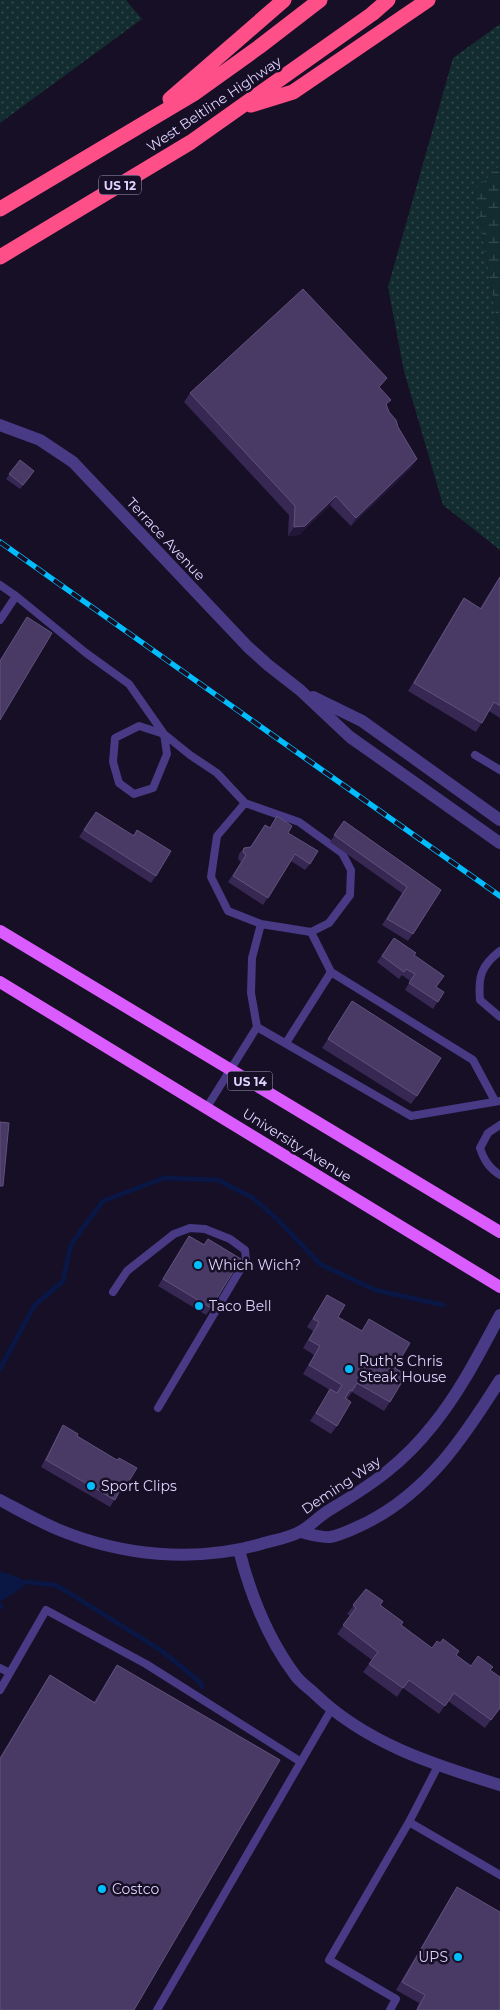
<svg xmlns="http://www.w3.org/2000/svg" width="500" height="2010" font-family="Montserrat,sans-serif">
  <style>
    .grass { fill: url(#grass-dots) }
    .wetland { fill: url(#wetland-marsh) }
    .water { fill: #0a1643 }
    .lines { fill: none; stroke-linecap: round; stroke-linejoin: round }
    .stream { stroke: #0a1643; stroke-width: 5 }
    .service { stroke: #483a84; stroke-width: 8 }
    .minor { stroke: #483a84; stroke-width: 12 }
    .tertiary { stroke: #483a84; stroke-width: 12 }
    .primary { stroke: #da5bfe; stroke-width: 12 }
    .motorway { stroke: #fe4f88; stroke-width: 15 }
    .rail-casing { stroke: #01bdfd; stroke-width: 5.5 }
    .rail { stroke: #160f25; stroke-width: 4; stroke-dasharray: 11; stroke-linecap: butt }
    .wall { fill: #372853 }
    .shaded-wall { fill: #221639 }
    .building { fill: #493a65; stroke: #60527e }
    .poi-dot { fill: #01bdfd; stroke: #160f25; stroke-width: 2 }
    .labels { text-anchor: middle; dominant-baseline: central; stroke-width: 5; stroke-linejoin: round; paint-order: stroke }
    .shield { fill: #160f25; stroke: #a398be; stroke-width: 1 }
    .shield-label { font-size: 12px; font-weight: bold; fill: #dfd3ff }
    .street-label { font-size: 14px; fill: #dfd3ff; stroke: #160f25 }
    .poi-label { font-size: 14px; fill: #dfd3ff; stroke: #160f25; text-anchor: start }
  </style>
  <defs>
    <pattern id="grass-dots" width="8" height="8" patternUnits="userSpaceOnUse" patternTransform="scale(1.25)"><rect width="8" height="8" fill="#122c2f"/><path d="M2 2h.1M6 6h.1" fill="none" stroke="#344a4e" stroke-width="1.8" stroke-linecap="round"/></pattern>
    <pattern id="wetland-marsh" width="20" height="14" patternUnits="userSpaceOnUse" patternTransform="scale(1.25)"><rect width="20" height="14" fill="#122c2f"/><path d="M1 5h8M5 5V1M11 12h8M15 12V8" fill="none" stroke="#344a4e"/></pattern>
  </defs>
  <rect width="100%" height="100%" fill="#160f25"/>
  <path class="grass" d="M 0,0 L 126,0 L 142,19 L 0,123 Z
    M 500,24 L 500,166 L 475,190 L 500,340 L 500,550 L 443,505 L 404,371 L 388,287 L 453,58 Z"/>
  <path class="wetland" d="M 500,166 L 500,340 L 475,190 Z"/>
  <path class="water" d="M 0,1571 L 18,1577 L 26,1582 L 22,1588 L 0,1602 Z"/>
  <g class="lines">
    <path class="stream" d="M 0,1369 L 34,1306 L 63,1281 L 71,1244 L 103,1201 L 164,1178 L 218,1180 L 253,1198 L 279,1221 L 320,1264 L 375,1290 L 443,1305
      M 26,1582 L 55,1585 L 66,1591 L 162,1651 L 201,1683 L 202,1687
      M 0,1605 L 1,1607"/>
    <path class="service" d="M 0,585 L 16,596 L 0,620
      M 16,596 L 86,653 L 129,684 L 164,734 L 190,755 L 217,773 L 245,803 L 217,836 L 211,877 L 228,911 L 261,924
      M 139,726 L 164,734 L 167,754 L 153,788 L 134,794 L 119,783 L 113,762 L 115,738 Z
      M 475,755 L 500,770
      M 245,803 L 299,822 L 342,853 L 351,870 L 350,895 L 329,923 L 311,932
      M 500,951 C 481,966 478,976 480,1000 L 500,1017
      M 257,1027 L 411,1116 L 500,1101
      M 286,1043 L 331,972 L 473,1060 L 495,1101
      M 207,1107 L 257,1027 L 251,993 L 252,958 L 261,924 L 311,932 L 331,972
      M 500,1125 L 488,1133 L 480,1148 C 484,1160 489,1168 500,1175
      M 113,1292 L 127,1271 L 174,1234 L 190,1228 L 205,1229 L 230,1239 L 245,1250 L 246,1260 L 158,1408
      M 0,1668 L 10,1673
      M 0,1690 L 46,1610 L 146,1664 L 301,1762
      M 409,1822 L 438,1766
      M 157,2010 L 331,1710
      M 390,2010 L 396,1999 L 329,1960 L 409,1822 L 500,1875"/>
    <path class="minor" d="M 0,425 L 40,440 L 73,462 L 248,647 L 268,665 L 300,690 L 350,737 L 500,843
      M 313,697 L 362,721 L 500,820
      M 239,1550 C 250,1593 268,1639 295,1675 C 300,1682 307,1687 314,1693 C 365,1743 434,1765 500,1785"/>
    <path class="tertiary" d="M 0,1500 C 19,1510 38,1521 57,1529 C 121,1556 195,1563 261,1544 C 274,1540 290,1538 301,1531 C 312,1525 320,1515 331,1509 C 373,1484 403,1463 433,1425 C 460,1392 480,1352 500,1315
      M 300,1532 C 309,1534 322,1538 330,1537 C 342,1535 355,1528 366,1523 C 428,1492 464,1437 500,1380"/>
    <path class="primary" d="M 0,931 L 500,1232
      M 0,982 L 500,1287"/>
    <path class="motorway" d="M 170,99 L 284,0
      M 251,105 L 293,92 L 428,0
      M 0,209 L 195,93 L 259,47 L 320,0
      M 0,257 L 191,142 L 372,14 L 388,0"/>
    <defs>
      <path id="rail" d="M 0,542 L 500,896"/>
    </defs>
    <use href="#rail" class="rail-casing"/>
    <use href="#rail" class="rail"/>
  </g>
  <path class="wall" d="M 380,388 L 389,412 L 417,459 L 411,468 L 351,526 L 330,505 L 299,535 L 288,536 L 289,515 L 184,402 L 190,393 Z
    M 20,460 L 31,476 L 20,489 L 6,479 Z
    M 500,576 L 500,718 L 489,711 L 476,732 L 408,691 L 458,607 L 464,598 L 480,608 Z
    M 27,617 L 0,720 L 0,660 Z
    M 91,818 L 133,835 L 137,830 L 156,876 L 151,883 L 79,837 Z
    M 344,821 L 441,890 L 408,941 L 382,925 L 402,893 L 330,842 Z
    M 265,825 L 270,828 L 288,833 L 310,864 L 305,870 L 291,861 L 263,905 L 228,882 L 241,862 L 238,859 L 239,854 L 244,848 L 250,847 Z
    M 394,938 L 414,955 L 436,987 L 444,992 L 433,1009 L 405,990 L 410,981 L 402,975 L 399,979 L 377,962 Z
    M 352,1001 L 417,1096 L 411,1104 L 322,1048 Z
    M 189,1236 L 204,1244 L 208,1239 L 211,1308 L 206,1315 L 158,1286 Z
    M 327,1295 L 338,1317 L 362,1331 L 369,1319 L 395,1368 L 390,1402 L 384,1411 L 352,1392 L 347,1399 L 337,1426 L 331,1434 L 310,1421 L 330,1390 L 303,1374 L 314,1355 L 303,1348 L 313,1331 L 307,1327 Z
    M 63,1425 L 77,1436 L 126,1486 L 121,1493 L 119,1492 L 110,1507 L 41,1467 L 59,1432 Z
    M 366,1589 L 380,1605 L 401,1625 L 432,1648 L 456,1655 L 471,1666 L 490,1670 L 500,1677 L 500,1710 L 499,1709 L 485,1728 L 448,1701 L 439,1714 L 403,1688 L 397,1697 L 363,1672 L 372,1660 L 337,1634 L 350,1616 L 347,1614 Z
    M 117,1665 L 0,2010 L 0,1757 L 44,1684 L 50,1675 L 94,1702 L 111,1674 Z
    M 457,1887 L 500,2010 L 416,2010 L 419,2003 L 396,1990 L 451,1896 Z"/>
  <path class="shaded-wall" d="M 417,459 L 411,468 L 351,526 L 356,518 Z
    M 336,496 L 330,505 L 299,535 L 288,536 L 294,527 Z"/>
  <path class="building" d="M 303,289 L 387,378 L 379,387 L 391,400 L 386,404 L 389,412 L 396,420 L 398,427 L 417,459 L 356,518 L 336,496 L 305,526 L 294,527 L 295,506 L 190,393 Z
    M 20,460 L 34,471 L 23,485 L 9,474 Z
    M 500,577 L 500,706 L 494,702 L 482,723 L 414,683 L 464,598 L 481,609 Z
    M 27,617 L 52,633 L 0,720 L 0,661 Z
    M 96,812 L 134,836 L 137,830 L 171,851 L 156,876 L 84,830 Z
    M 277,816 L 292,826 L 288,833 L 318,851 L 310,864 L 295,854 L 268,898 L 233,876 L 246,855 L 243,852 L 244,848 L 251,847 L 265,825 L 270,828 Z
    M 344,821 L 441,890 L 413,934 L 387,919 L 407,887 L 334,835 Z
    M 394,938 L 416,953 L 414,955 L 444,976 L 436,987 L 444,992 L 438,1002 L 409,983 L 415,974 L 406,969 L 404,972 L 382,956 Z
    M 352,1001 L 441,1058 L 417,1096 L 328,1039 Z
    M 0,1122 L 9,1123 L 3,1186 L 0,1186 Z
    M 189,1236 L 204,1245 L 208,1239 L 241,1259 L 211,1308 L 163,1279 Z
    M 327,1295 L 345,1305 L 338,1317 L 362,1331 L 369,1319 L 410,1343 L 395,1368 L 406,1375 L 390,1402 L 357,1383 L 352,1391 L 350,1390 L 345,1398 L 351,1402 L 337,1426 L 316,1413 L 330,1389 L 337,1393 L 342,1385 L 309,1365 L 320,1346 L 309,1340 L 319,1322 L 313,1319 Z
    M 63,1425 L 78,1434 L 77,1436 L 117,1460 L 119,1458 L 137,1468 L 126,1486 L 123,1484 L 115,1500 L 46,1460 Z
    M 366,1589 L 383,1601 L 380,1605 L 403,1622 L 401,1625 L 432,1648 L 437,1641 L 440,1643 L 443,1639 L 459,1651 L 456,1655 L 471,1666 L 478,1656 L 493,1667 L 490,1670 L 500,1677 L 500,1708 L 491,1720 L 454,1693 L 445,1706 L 409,1680 L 403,1688 L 369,1664 L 378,1652 L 343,1625 L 356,1608 L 353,1605 Z
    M 117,1665 L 280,1760 L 134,2010 L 0,2010 L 0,1759 L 50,1675 L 95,1703 Z
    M 457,1887 L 500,1912 L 500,2010 L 417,2010 L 425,1995 L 402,1982 Z"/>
  <g class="poi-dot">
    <circle cx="198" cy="1265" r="5"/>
    <circle cx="199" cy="1306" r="5"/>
    <circle cx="349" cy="1369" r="5"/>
    <circle cx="91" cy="1486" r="5"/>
    <circle cx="102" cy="1889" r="5"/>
    <circle cx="458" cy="1957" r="5"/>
  </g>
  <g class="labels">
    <g class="shield">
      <rect x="99" y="175.5" width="42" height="19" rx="4"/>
      <rect x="227.5" y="1071.5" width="45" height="19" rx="4"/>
    </g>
    <g class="shield-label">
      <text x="120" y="185">US 12</text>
      <text x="250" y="1081">US 14</text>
    </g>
    <g class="street-label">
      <text transform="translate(214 104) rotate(-34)">West Beltline Highway</text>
      <text transform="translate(166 539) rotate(47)">Terrace Avenue</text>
      <text transform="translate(297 1145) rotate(32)">University Avenue</text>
      <text transform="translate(341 1485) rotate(-34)">Deming Way</text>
    </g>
    <g class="poi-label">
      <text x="208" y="1265">Which Wich?</text>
      <text x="209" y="1306">Taco Bell</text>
      <text x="359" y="1361">Ruth's Chris<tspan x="359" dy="16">Steak House</tspan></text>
      <text x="101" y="1486">Sport Clips</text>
      <text x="112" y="1889">Costco</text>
      <text x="448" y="1957" text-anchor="end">UPS</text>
    </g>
  </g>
</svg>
